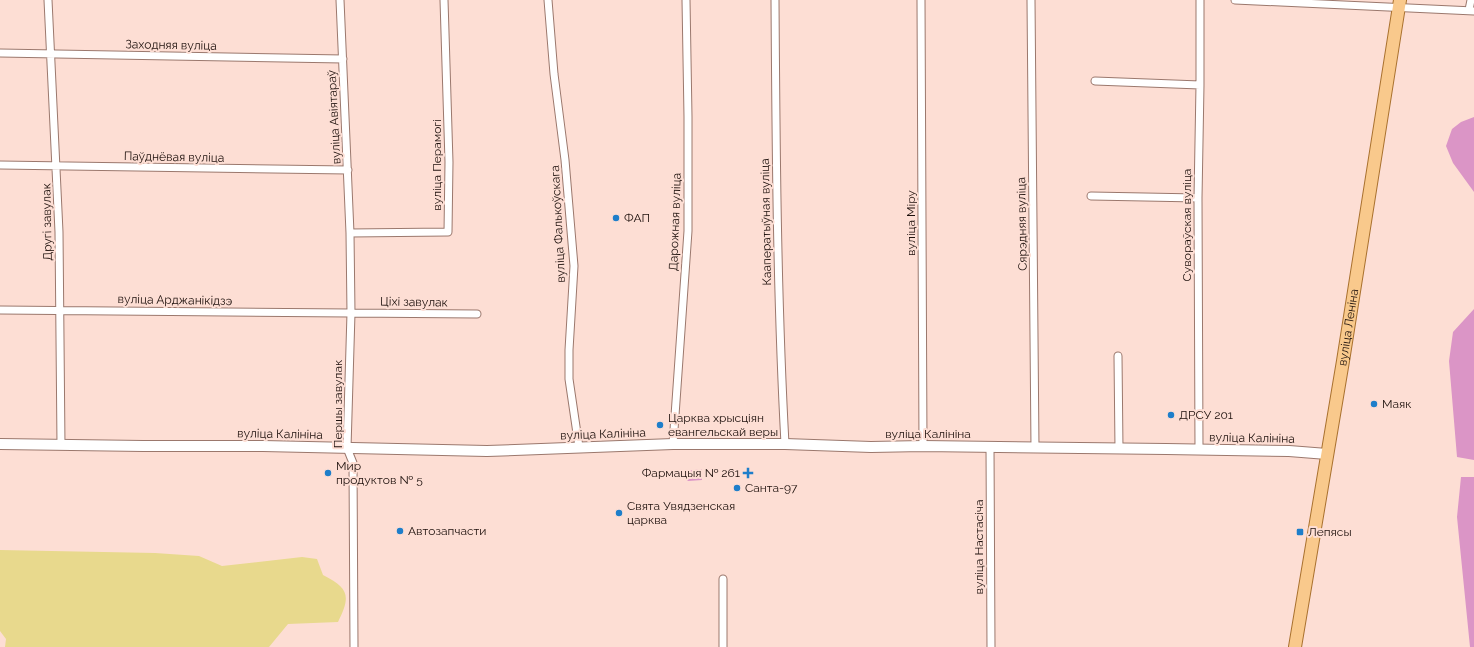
<svg xmlns="http://www.w3.org/2000/svg" width="1474" height="647" font-family="Raleway,sans-serif">
  <style>
    .green { fill: #e8d98d }
    .water { fill: #db95c6 }
    .lines { fill: none; stroke-linecap: round; stroke-linejoin: round }
    .street-casing { stroke: #9b786d; stroke-width: 9 }
    .secondary-casing { stroke: #9b786d; stroke-width: 12 }
    .primary-casing { stroke: #a9712e; stroke-width: 14 }
    .street { stroke: #fff; stroke-width: 7 }
    .secondary { stroke: #fff; stroke-width: 10 }
    .primary { stroke: #f9c98c; stroke-width: 12 }
    .poi-dot { fill: #1e7eca; stroke: #fdded4; stroke-width: 1.5 }
    .labels { text-anchor: middle; dominant-baseline: central; stroke-width: 4; stroke-linejoin: round; paint-order: stroke }
    .street-label { font-size: 12px; fill: #1d100c; stroke: #fdded4 }
    .poi-label { font-size: 12px; fill: #1d100c; stroke: #fdded4; text-anchor: start }
  </style>
  <rect width="100%" height="100%" fill="#fdded4"/>
  <path class="green" d="M 0,550 L 155,553 L 199,556 L 222,566 L 302,557 L 317,559 L 323,575 C 349,588 351,596 338,622 L 288,624 L 269,647 L 5,647 L 6,639 L 0,631 Z"/>
  <path class="water" d="M 1474,117 L 1474,192 L 1453,163 L 1446,146 L 1452,129 L 1461,122 Z
    M 1474,309 L 1474,460 L 1457,457 L 1449,361 L 1453,332 Z
    M 702,469 L 702,480 L 688,481 L 684,478 L 685,471 Z
    M 1461,477 L 1474,477 L 1474,647 L 1470,647 L 1457,517 Z"/>
  <g class="lines">
    <defs>
      <path id="street" d="M 48,0 L 59,232 L 61,445
        M 340,0 L 350,233 L 351,313 L 347,448 L 353,463 L 354,647
        M 548,0 L 554,74 L 565,160 L 574,266 L 569,350 L 569,379 L 579,447
        M 775,0 C 776,148 777,296 785,444
        M 921,0 L 923,446
        M 1031,0 L 1035,448
        M 1235,0 L 1474,11
        M 1469,10 L 1471,0
        M 0,53 L 343,59
        M 1095,81 L 1200,85
        M 0,165 L 348,170
        M 1091,196 L 1198,198
        M 350,233 L 448,232 L 449,162 L 444,0
        M 0,310 L 477,314
        M 1118,356 L 1119,449
        M 673,444 L 688,231 L 688,117 L 686,0
        M 990,447 L 991,647
        M 1199,450 L 1198,198 L 1200,85 L 1200,0
        M 723,647 L 723,579"/>
      <path id="secondary" d="M 0,444 L 143,446 L 263,446 L 487,451 L 673,444 L 785,444 L 871,447 L 923,446 L 1166,449 L 1289,451 L 1327,454"/>
      <g id="primary">
        <path id="s1" d="M 1295,647 L 1343,361 L 1400,0"/>
      </g>
    </defs>
    <use href="#street" class="street-casing"/>
    <use href="#secondary" class="secondary-casing"/>
    <use href="#primary" class="primary-casing"/>
    <use href="#street" class="street"/>
    <use href="#secondary" class="secondary"/>
    <use href="#primary" class="primary"/>
  </g>
  <g class="poi-dot">
    <circle cx="616" cy="218" r="4"/>
    <circle cx="1374" cy="404" r="4"/>
    <circle cx="1171" cy="415" r="4"/>
    <circle cx="660" cy="425" r="4"/>
    <circle cx="328" cy="473" r="4"/>
    <path d="M746 467h4v4h4v4h-4v4h-4v-4h-4v-4h4z"/>
    <circle cx="737" cy="488" r="4"/>
    <circle cx="619" cy="513" r="4"/>
    <circle cx="400" cy="531" r="4"/>
    <rect x="1296" y="528" width="8" height="8" rx="2"/>
  </g>
  <g class="labels">
    <g class="street-label">
      <text transform="translate(171 45) rotate(1)">Заходняя вуліца</text>
      <text transform="translate(334 117) rotate(-93)">вуліца Авіятараў</text>
      <text transform="translate(174 157) rotate(1)">Паўднёвая вуліца</text>
      <text transform="translate(437 165) rotate(-90)">вуліца Перамогі</text>
      <text transform="translate(47 222) rotate(-91)">Другі завулак</text>
      <text transform="translate(675 222) rotate(-88)">Дарожная вуліца</text>
      <text transform="translate(766 222) rotate(-91)">Кааператыўная вуліца</text>
      <text transform="translate(911 223) rotate(-90)">вуліца Міру</text>
      <text transform="translate(558 224) rotate(-93)">вуліца Фалькоўскага</text>
      <text transform="translate(1022 224) rotate(-91)">Сярэдняя вуліца</text>
      <text transform="translate(1187 225) rotate(-90)">Сувораўская вуліца</text>
      <text transform="translate(175 300) rotate(1)">вуліца Арджанікідзэ</text>
      <text transform="translate(414 302) rotate(1)">Ціхі завулак</text>
      <text stroke="none"><textPath href="#s1" startOffset="324">вуліца Леніна</textPath></text>
      <text transform="translate(338 404) rotate(-90)">Першы завулак</text>
      <text transform="translate(280 434) rotate(1)">вуліца Калініна</text>
      <text transform="translate(603 434) rotate(-2)">вуліца Калініна</text>
      <text x="928" y="434">вуліца Калініна</text>
      <text transform="translate(1252 438) rotate(1)">вуліца Калініна</text>
      <text transform="translate(979 547) rotate(-90)">вуліца Настасіча</text>
    </g>
    <g class="poi-label">
      <text x="624" y="218">ФАП</text>
      <text x="1382" y="404">Маяк</text>
      <text x="1179" y="415">ДРСУ 201</text>
      <text x="668" y="418">Царква хрысціян<tspan x="668" dy="14">евангельскай веры</tspan></text>
      <text x="336" y="466">Мир<tspan x="336" dy="14">продуктов № 5</tspan></text>
      <text x="740" y="473" text-anchor="end">Фармацыя № 261</text>
      <text x="745" y="488">Санта-97</text>
      <text x="627" y="506">Свята Увядзенская<tspan x="627" dy="14">царква</tspan></text>
      <text x="408" y="531">Автозапчасти</text>
      <text x="1308" y="532">Лепясы</text>
    </g>
  </g>
</svg>
